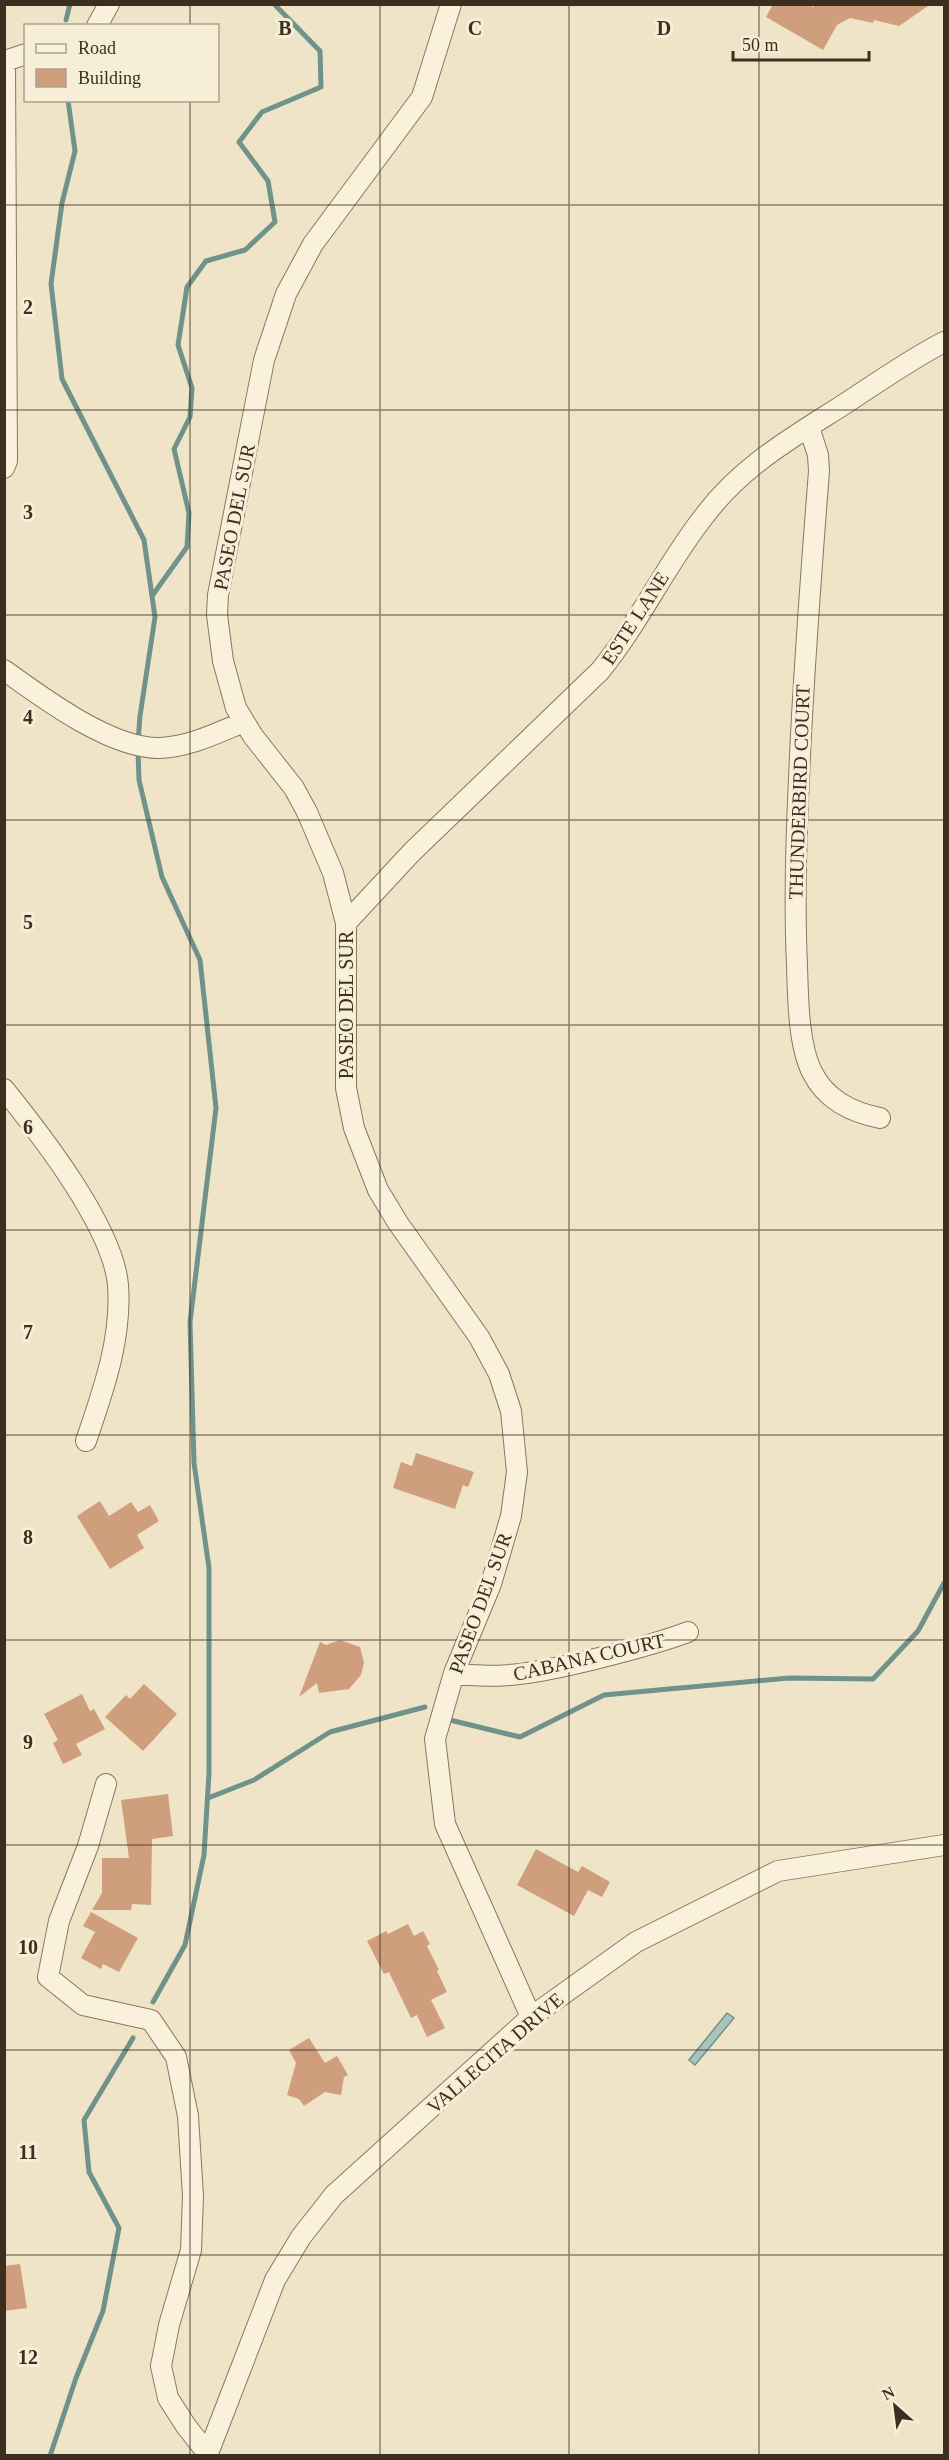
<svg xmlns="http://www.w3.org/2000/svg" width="949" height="2460" font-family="'Times New Roman',serif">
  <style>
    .water { fill: #a9c4bc; stroke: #6f938a; stroke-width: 1.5 }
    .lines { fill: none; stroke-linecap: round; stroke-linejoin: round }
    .stream { stroke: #6f938a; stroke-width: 5 }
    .building { fill: #cf9f7d }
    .minor-casing { stroke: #8d765c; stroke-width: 22 }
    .minor { stroke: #faf1dc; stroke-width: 20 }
    .grid { fill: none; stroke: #3d2e20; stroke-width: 1.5; stroke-opacity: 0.55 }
    .labels { text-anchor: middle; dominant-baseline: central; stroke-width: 6; stroke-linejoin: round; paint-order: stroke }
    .street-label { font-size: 20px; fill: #3d2e20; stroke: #f7eed8 }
    .grid-label { font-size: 20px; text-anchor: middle; font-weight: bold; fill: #3d2e20; stroke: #f7eed8; stroke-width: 6; stroke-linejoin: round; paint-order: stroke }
  </style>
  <rect width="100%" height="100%" fill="#f0e4c8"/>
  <path class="water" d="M 727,2013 L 734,2018 L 695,2065 L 689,2060 Z"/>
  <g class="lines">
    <path class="stream" d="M 66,20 L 70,4
      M 68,100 L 75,151 L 62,203 L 51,284 L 62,379 L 144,540 L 155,617 L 140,716 L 138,742
      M 152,596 L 187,547 L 189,513 L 174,449 L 190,417 L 192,388 L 178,345 L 187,287 L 206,261 L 245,250 L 275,222 L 268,181 L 239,142 L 262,112 L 321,87 L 320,51 L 274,4
      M 138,751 L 139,780 L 162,877 L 200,960 L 216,1108 L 190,1322 L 194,1463 L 209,1568 L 209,1773 L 204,1855 L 185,1945 L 153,2002
      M 450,1720 L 520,1737 L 604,1695 L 789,1678 L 873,1679 L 918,1631 L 944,1583
      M 208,1798 L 254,1780 L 330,1732 L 425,1707
      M 50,2456 L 76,2378 L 103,2311 L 119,2228 L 89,2172 L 84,2120 L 133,2038"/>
  </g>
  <path class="building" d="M 773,4 L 809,4 L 813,7 L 817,4 L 931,4 L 899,26 L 874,20 L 873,23 L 850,18 L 837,25 L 823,50 L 766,17 Z
    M 416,1453 L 474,1472 L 468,1487 L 463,1485 L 455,1509 L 393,1488 L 401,1462 L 412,1466 Z
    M 100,1501 L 109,1516 L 131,1502 L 138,1512 L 150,1505 L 159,1521 L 137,1535 L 144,1548 L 110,1569 L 77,1516 Z
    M 340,1640 L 360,1647 L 364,1662 L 361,1675 L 349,1689 L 319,1693 L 317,1683 L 299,1697 L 320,1642 L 326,1645 Z
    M 144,1684 L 177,1714 L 143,1751 L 105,1717 L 126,1695 L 130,1699 Z
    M 82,1694 L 90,1711 L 94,1709 L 105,1729 L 76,1744 L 82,1755 L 63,1764 L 53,1743 L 58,1740 L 44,1714 Z
    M 168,1794 L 173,1836 L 152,1839 L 151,1905 L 132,1904 L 131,1910 L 92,1910 L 102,1893 L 102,1858 L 129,1858 L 121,1800 Z
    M 536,1849 L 578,1872 L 582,1866 L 610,1882 L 602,1897 L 588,1890 L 574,1916 L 517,1885 Z
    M 91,1912 L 138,1938 L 119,1972 L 103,1964 L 101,1969 L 81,1958 L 95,1932 L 83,1926 Z
    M 408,1924 L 414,1936 L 423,1931 L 430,1944 L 427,1946 L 439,1970 L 437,1971 L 447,1992 L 431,2000 L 445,2028 L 427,2037 L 417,2015 L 411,2018 L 389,1972 L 384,1974 L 367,1941 L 386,1931 L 388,1934 Z
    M 309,2038 L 325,2063 L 337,2056 L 348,2075 L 344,2077 L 341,2095 L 325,2092 L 304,2106 L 299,2099 L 287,2095 L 296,2063 L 289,2050 Z
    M 20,2264 L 27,2308 L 4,2311 L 4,2266 Z"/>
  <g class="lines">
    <defs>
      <path id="minor" d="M 451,4 L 422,97 L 313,244 L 286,294 L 264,360 L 218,595 L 217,615 L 223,661 L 236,708 L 253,736 L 294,788 L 307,812 L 333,873 L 346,923 L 346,1088 L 354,1128 L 378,1190 L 398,1223 L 479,1337 L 499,1374 L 511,1411 L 517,1472 L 511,1516 L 491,1584 L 454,1673 L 435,1739 L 445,1824 L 531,2017
        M 97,26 L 109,4
        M 809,427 L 818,455 L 819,471 C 811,574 803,676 799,779 C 796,841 794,902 797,965 C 798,996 798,1044 812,1072 C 826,1100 851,1112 880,1118
        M 4,468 L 7,461 L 5,61 L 26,54
        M 4,670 C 43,698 111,749 160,748 C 189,747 217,733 244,722
        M 346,923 L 412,852 L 600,671 C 640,622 666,564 705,515 C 742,466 793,437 843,405 C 877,383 909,360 944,342
        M 4,1089 C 41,1135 113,1227 118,1285 C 122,1339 103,1391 86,1441
        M 454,1673 C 500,1681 545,1671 591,1660 C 624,1652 656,1644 688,1632
        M 106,1784 L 88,1846 L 59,1921 L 48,1977 L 83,2005 L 151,2020 L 176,2057 L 188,2116 L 193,2196 L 191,2250 L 169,2325 L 161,2366 L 168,2398 L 186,2426 L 208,2454
        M 207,2456 L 275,2280 L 301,2237 L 334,2195 L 531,2017 L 636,1942 L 778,1871 L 944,1845"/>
    </defs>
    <use href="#minor" class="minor-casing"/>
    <use href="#minor" class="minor"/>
  </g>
  <path class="grid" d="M 190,4 L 190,26M 380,4 L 380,2456M 569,4 L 569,2456M 759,4 L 759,2456M 190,100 L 190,2456M 4,205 L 944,205M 4,410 L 944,410M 4,615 L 944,615M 4,820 L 944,820M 4,1025 L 944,1025M 4,1230 L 944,1230M 4,1435 L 944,1435M 4,1640 L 944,1640M 4,1845 L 944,1845M 4,2050 L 944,2050M 4,2255 L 944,2255"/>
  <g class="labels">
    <g class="street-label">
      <text transform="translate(234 517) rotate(-79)">PASEO DEL SUR</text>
      <text transform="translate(635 618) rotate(-57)">ESTE LANE</text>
      <text transform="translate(799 792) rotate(-88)">THUNDERBIRD COURT</text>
      <text transform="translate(346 1005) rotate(-90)">PASEO DEL SUR</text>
      <text transform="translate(480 1603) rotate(-70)">PASEO DEL SUR</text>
      <text transform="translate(589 1657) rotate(-13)">CABANA COURT</text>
      <text transform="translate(495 2053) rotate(-41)">VALLECITA DRIVE</text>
    </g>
  </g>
  <g class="grid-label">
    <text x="285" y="35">B</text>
    <text x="475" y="35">C</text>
    <text x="664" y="35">D</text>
    <text x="28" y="314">2</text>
    <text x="28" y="519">3</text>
    <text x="28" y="724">4</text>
    <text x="28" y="929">5</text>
    <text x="28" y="1134">6</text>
    <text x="28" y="1339">7</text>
    <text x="28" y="1544">8</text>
    <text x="28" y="1749">9</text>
    <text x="28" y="1954">10</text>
    <text x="28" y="2159">11</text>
    <text x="28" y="2364">12</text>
  </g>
  <rect width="949" height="2460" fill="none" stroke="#3d2e20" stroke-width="12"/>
  <rect x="24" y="24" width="195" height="78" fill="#f7eed8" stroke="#ada18e" stroke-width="1.5"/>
  <rect x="36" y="44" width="30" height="9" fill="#faf1dc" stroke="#ada18e" stroke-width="1.5"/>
  <text x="78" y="54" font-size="18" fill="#3d2e20">Road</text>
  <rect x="36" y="69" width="30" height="18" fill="#cf9f7d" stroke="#ada18e" stroke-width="1.5"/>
  <text x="78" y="84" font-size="18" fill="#3d2e20">Building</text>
  <g transform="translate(895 2406) rotate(332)" stroke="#f7eed8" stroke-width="4.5" paint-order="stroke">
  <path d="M0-4.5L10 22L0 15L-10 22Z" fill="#3d2e20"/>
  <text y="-9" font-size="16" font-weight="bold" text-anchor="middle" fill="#3d2e20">N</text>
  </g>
  <path d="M733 51v9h136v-9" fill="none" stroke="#3d2e20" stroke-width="3"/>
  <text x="742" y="51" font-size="18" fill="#3d2e20" stroke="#f7eed8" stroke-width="4.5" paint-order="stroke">50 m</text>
</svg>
